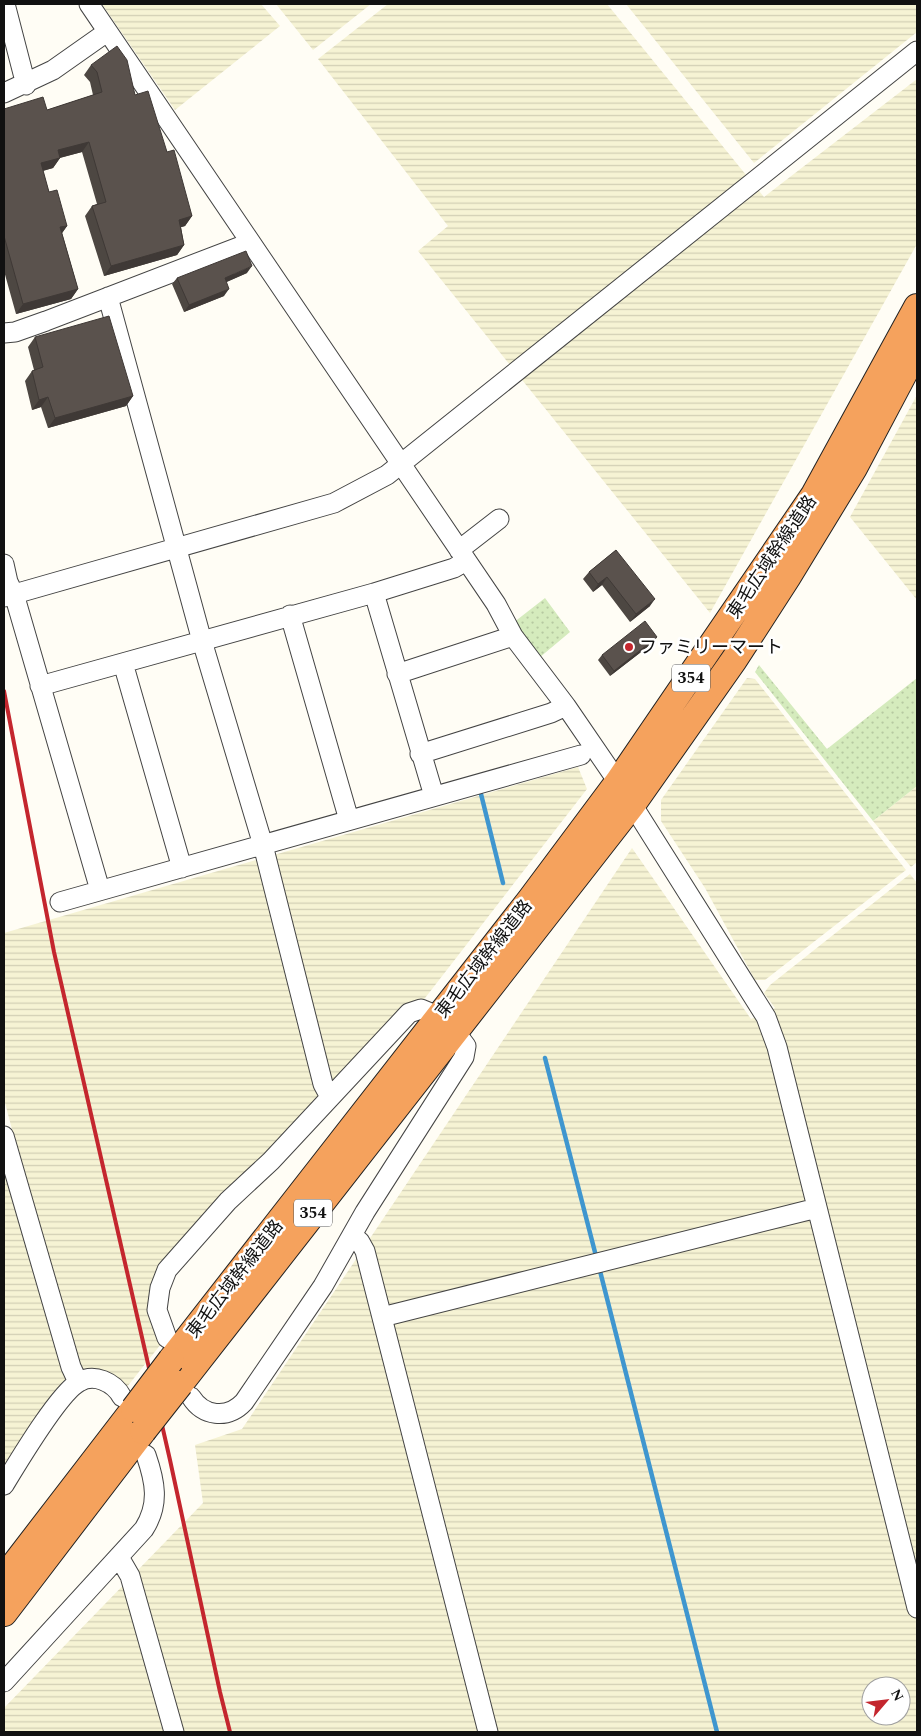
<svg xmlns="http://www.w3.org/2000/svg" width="921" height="1736" font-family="Spectral,'Noto Sans JP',serif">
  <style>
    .farmland { fill: url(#farmland-rules); fill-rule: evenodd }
    .grass { fill: url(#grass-dots) }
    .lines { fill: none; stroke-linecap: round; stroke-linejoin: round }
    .stream { stroke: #3f96cf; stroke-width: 4.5 }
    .minor-casing { stroke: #444; stroke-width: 21 }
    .highway-casing { stroke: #222; stroke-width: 28 }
    .minor { stroke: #fff; stroke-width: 19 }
    .highway { stroke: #f5a25d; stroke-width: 26 }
    .rail { stroke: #c4262e; stroke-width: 4 }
    .highway-bridge-casing { stroke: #222; stroke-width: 28; stroke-linecap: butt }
    .highway-bridge { stroke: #f5a25d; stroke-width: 26 }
    .wall { fill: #4d4742 }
    .shaded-wall { fill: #3f3936 }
    .building { fill: #5a524d; stroke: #3f3936 }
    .poi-dot { fill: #c4262e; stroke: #fff; stroke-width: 2 }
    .labels { text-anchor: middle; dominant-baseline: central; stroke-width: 5; stroke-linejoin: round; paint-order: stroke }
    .shield { fill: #fff; stroke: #585858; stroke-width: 1 }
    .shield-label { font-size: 16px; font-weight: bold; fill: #111 }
    .street-label { font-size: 18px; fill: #111; stroke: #fff }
    .poi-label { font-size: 18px; fill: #111; stroke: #fff; text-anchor: start }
  </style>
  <defs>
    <pattern id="farmland-rules" width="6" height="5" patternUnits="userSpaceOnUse" patternTransform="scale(1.25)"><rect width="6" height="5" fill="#f6f3d4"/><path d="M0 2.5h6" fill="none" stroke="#d2cfb5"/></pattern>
    <pattern id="grass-dots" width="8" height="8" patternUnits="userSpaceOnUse" patternTransform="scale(1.25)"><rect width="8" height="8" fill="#d5ebbd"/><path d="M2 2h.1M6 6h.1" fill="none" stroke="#b6c8a1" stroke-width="1.8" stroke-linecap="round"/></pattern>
  </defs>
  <rect width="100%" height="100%" fill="#fffdf5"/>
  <path class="farmland" d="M 102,4 L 261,4 L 280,26 L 175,110 Z
    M 276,4 L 371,4 L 313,50 Z
    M 388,4 L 607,4 L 764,197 L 917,79 L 917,244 L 710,613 L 418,251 L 448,226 L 318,59 Z
    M 626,4 L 917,4 L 917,32 L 754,163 Z
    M 917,395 L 917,600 L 850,517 Z
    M 747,678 L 755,679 L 906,870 L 765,980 L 755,980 L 705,888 L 661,821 L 661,800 Z
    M 578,767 L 587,789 L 422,1002 L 160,1273 L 165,1339 L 123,1392 L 75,1369 L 4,1099 L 4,933 Z
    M 917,786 L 917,862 L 911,867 L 873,821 Z
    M 632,848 L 751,1019 L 775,1008 L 764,993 L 770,985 L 910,874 L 917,883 L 917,1732 L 4,1732 L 4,1708 L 203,1503 L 195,1445 L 242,1429 ZM 871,1686 L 901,1686 L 901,1716 L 871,1716 Z
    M 4,1153 L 71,1382 L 4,1470 Z"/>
  <path class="grass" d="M 545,598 L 570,632 L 539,658 L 513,623 Z
    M 759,665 L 827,749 L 917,678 L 917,786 L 873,821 L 755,672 Z"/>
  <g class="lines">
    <path class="stream" d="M 481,794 L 503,883
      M 545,1058 L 597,1260
      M 599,1267 L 717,1732"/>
    <defs>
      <path id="minor" d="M 5,4 L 26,85
        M 89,4 L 496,604 L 513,636 L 566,706 L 618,782 L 766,1017 L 777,1047 L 917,1608
        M 4,93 L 53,70 L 107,32
        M 108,297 L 202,641 L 263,845 L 323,1084 L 330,1097
        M 4,333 L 15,332 L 46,321 L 249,243
        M 459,550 L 499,519
        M 4,564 L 8,582 L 14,594 L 100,890
        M 374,593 L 434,796
        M 4,597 L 334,503 L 387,475 L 917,51
        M 290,615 L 349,820
        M 123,663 L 182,868
        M 397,674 L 513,636
        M 40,686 L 374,593 L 454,568 L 466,561
        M 420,754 L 551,713 L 566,706
        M 60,902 L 581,755
        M 4,1136 L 71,1367 L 78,1382
        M 352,1235 L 360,1242 L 365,1251 L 488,1732
        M 382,1317 L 817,1208
        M 167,1338 L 157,1310 L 160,1288 L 167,1270 L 228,1201 L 271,1161 L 409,1013 L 421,1009 L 438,1016
        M 191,1397 C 203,1416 227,1420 244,1402 L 323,1286 L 365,1212 L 464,1057 L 466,1046 L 454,1030
        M 4,1485 C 18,1462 59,1393 79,1382 C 94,1373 114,1382 122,1397
        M 119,1557 L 130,1576 L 174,1732
        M 4,1682 L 144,1529 C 160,1504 155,1481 146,1455"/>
      <path id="highway" d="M 171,1360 L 530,900 L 618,782 L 814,495 L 917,307
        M 180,1384 L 632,805 L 734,660 L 787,578 L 854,468 L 917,349
        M 4,1578 L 134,1409
        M 4,1613 L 143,1431"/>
    </defs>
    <use href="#minor" class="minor-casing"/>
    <use href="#highway" class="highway-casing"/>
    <use href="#minor" class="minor"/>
    <use href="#highway" class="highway"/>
    <path class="rail" d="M 4,691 L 54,952 L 170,1460 L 220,1692 L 230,1732"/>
    <defs>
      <path id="highway-bridge" d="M 134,1409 L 171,1360
        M 143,1431 L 180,1384"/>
    </defs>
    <use href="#highway-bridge" class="highway-bridge-casing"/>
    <use href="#highway-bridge" class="highway-bridge"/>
  </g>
  <path class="wall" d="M 91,65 L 135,95 L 167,152 L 192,216 L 185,226 L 181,227 L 184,245 L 177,255 L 104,276 L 85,216 L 92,206 L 97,204 L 82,152 L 60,158 L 53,168 L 43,171 L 49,192 L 67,226 L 62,233 L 78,289 L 71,299 L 16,314 L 4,271 L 4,109 L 47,110 L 93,95 L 90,82 L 84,75 Z
    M 247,273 L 226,282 L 224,296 L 184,312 L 172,284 L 177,278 Z
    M 35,337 L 133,396 L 126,406 L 48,428 L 41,407 L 32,410 L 25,381 L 32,371 L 34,370 L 28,347 Z
    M 616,550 L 650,606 L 630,622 L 602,585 L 593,592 L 583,579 L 589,572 Z
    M 654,642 L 610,676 L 598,660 L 602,655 Z"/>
  <path class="shaded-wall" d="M 89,142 L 82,152 L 51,160 L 58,150 Z
    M 60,158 L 53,168 L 34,173 L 41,163 Z
    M 192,216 L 185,226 L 172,230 L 179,220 Z
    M 67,226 L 60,236 L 60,227 Z
    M 184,245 L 177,255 L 104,276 L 111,266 Z
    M 252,266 L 247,273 L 220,285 L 225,278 Z
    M 78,289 L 71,299 L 16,314 L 23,304 Z
    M 229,289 L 224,296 L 184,312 L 189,305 Z
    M 133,396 L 126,406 L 48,428 L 55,418 Z
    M 48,397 L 41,407 L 32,410 L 39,400 Z
    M 607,577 L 602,585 L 593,592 L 598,584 Z
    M 655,599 L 650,606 L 630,622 L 636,614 Z
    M 657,637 L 654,642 L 610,676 L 614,671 Z"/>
  <path class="building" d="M 117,46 L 127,60 L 135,95 L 148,91 L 167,152 L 174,150 L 192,216 L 179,220 L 184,245 L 111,266 L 92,206 L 106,202 L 89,142 L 58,150 L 60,158 L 41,163 L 49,192 L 57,190 L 67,226 L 60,227 L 78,289 L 23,304 L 4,236 L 4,109 L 43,97 L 47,110 L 102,92 L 97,72 L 91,65 Z
    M 246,251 L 252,266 L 225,278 L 229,289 L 189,305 L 177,278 Z
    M 109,316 L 133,396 L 55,418 L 48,397 L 39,400 L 32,371 L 43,367 L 35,337 Z
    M 616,550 L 655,599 L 636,614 L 607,577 L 598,584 L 589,572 Z
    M 645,621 L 657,637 L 614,671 L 602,655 Z"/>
  <circle class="poi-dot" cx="629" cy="647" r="5"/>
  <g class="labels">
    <g class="shield">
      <rect x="672" y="664.5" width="38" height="27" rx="4"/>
      <rect x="294" y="1199.5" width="38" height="27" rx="4"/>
    </g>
    <g class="shield-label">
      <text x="691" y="678">354</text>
      <text x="313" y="1213">354</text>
    </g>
    <g class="street-label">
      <text transform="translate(772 557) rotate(-56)">東毛広域幹線道路</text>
      <text transform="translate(484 959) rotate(-52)">東毛広域幹線道路</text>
      <text transform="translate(235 1279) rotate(-52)">東毛広域幹線道路</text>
    </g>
    <g class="poi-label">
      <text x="639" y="647">ファミリーマート</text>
    </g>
  </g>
  <rect width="921" height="1736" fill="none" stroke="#111111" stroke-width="10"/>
  <g transform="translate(886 1701) rotate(62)"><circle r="24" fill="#ffffff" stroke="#a0a0a0"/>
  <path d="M0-4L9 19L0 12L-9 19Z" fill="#c4262e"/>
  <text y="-8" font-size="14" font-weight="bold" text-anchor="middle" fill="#111111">N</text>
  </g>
</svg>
